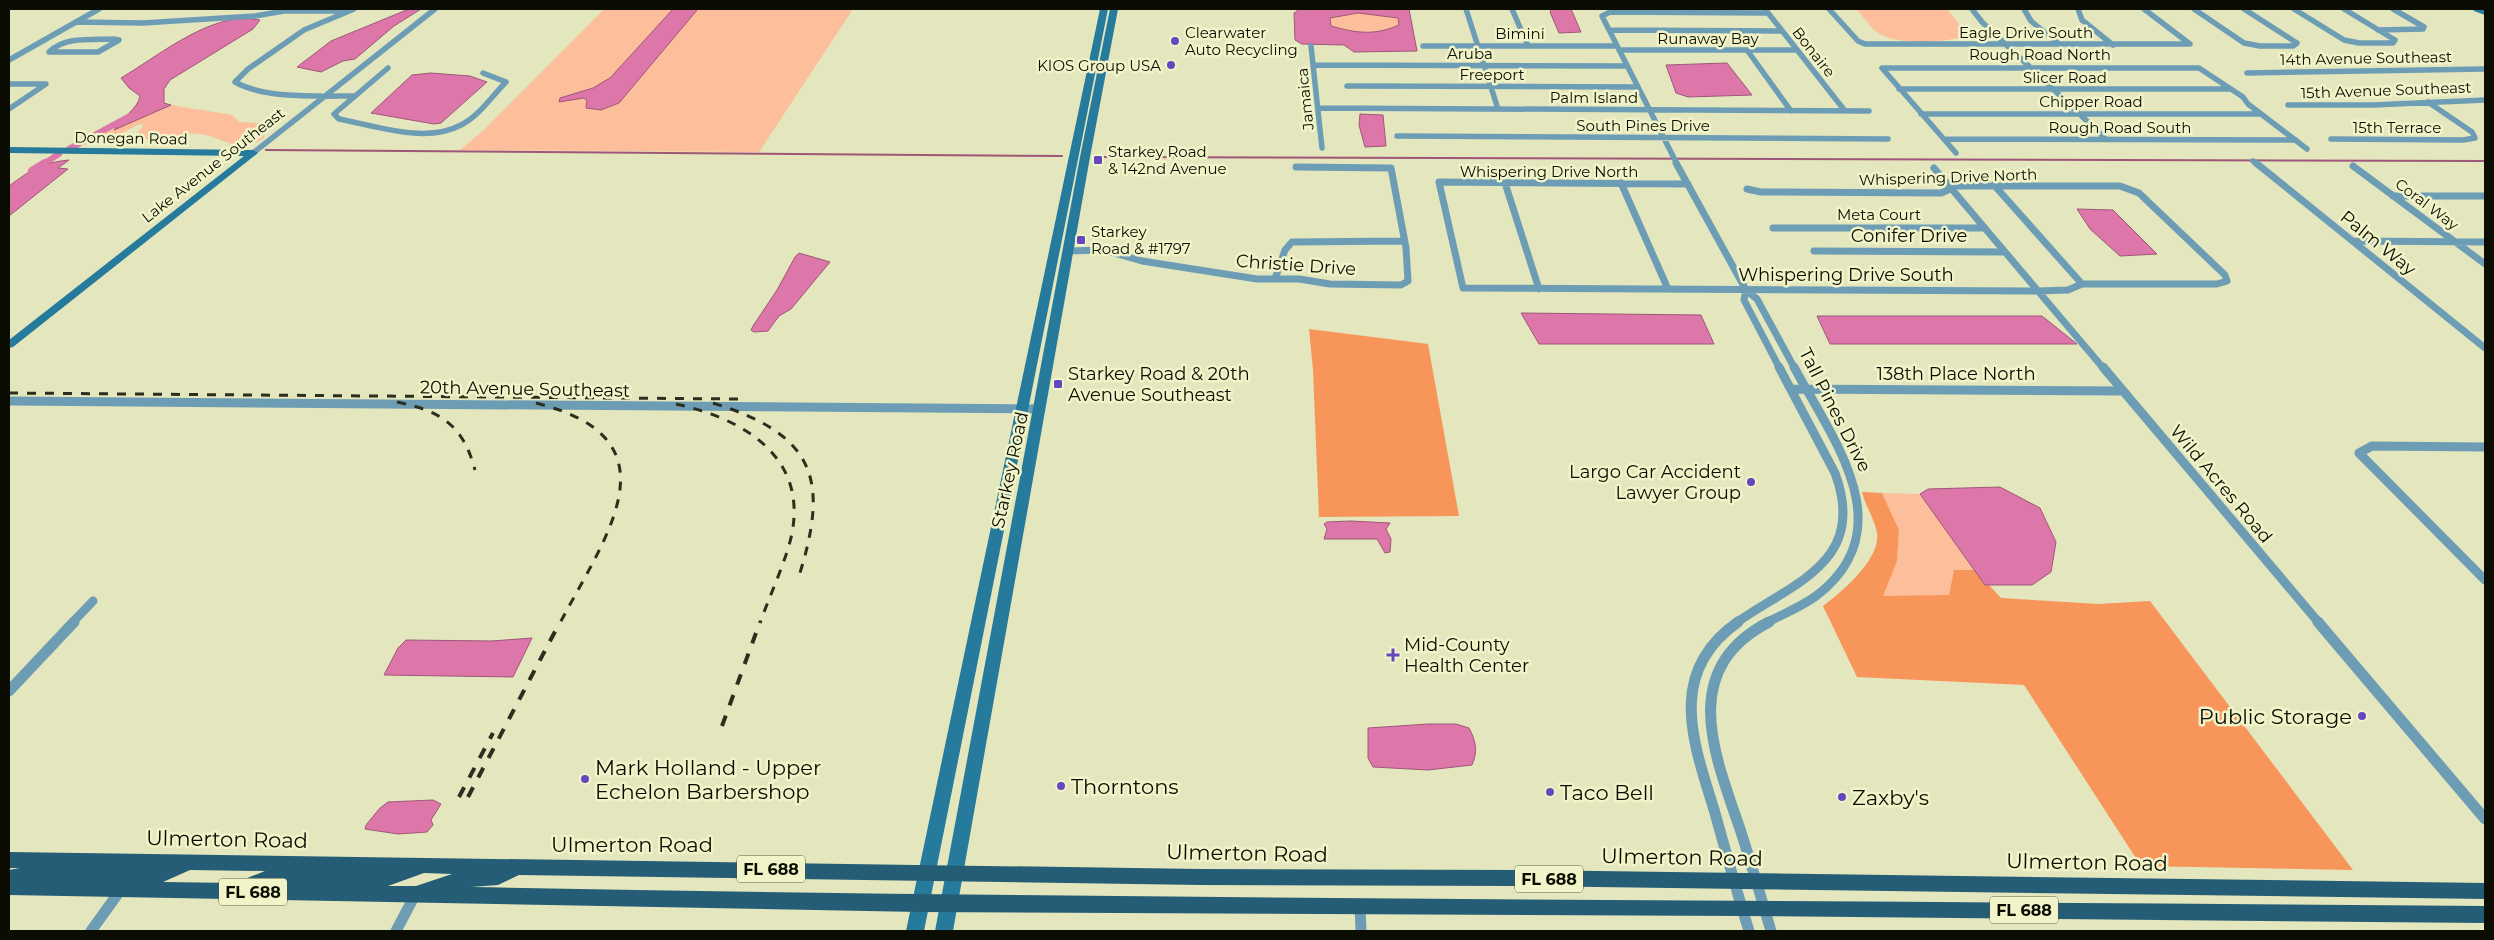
<svg xmlns="http://www.w3.org/2000/svg" width="2494" height="940" font-family="Montserrat,sans-serif">
  <style>
    .green { fill: #fcbe9b }
    .forest { fill: #f7955b }
    .water { fill: #d7a; stroke: #9e5778; fill-rule: evenodd }
    .lines { fill: none; stroke-linecap: round; stroke-linejoin: round }
    .stream { stroke: #9e5778; stroke-width: 2 }
    .canal-far1 { stroke: #d7a; stroke-width: 6 }
    .canal { stroke: #d7a; stroke-width: 8 }
    .street-far3 { stroke: #6d9db5; stroke-width: 5.5 }
    .street-far2 { stroke: #6d9db5; stroke-width: 7 }
    .street-far1 { stroke: #6d9db5; stroke-width: 9 }
    .street { stroke: #6d9db5; stroke-width: 11 }
    .secondary { fill: #267a9c; fill-rule: evenodd }
    .primary { fill: #255d76; fill-rule: evenodd }
    .rail-far1 { stroke: #2d2e1e; stroke-width: 3; stroke-dasharray: 9 9; stroke-linecap: butt }
    .rail { stroke: #2d2e1e; stroke-width: 4; stroke-dasharray: 11 11; stroke-linecap: butt }
    .poi-dot { fill: #6546be; stroke: #f1f4c9; stroke-width: 2 }
    .labels { text-anchor: middle; dominant-baseline: central; stroke-width: 5; stroke-linejoin: round; paint-order: stroke }
    .far-poi-label { font-size: 15px; fill: #0c0d02; stroke: #f1f4c9; text-anchor: start }
    .far-street-label { font-size: 15px; fill: #0c0d02; stroke: #f1f4c9 }
    .shield { fill: #f1f4c9; stroke: #51523e; stroke-width: 1 }
    .shield-label { font-size: 16px; font-weight: bold; fill: #0c0d02 }
    .street-label { font-size: 18px; fill: #0c0d02; stroke: #f1f4c9 }
    .poi-label { font-size: 18px; fill: #0c0d02; stroke: #f1f4c9; text-anchor: start }
    .near-poi-label { font-size: 21px; fill: #0c0d02; stroke: #f1f4c9; text-anchor: start }
    .near-street-label { font-size: 21px; fill: #0c0d02; stroke: #f1f4c9 }
  </style>
  <rect width="100%" height="100%" fill="#e4e6bd"/>
  <path class="green" d="M 604,9 L 853,9 L 759,152 L 460,150 L 485,129 Z
    M 1856,9 L 1947,9 L 1963,29 L 1964,37 C 1940,42 1903,46 1880,34 C 1871,29 1863,16 1856,9 Z
    M 1358,13 L 1398,18 L 1399,25 C 1375,36 1355,33 1331,26 L 1329,18 Z
    M 171,105 L 232,115 L 239,122 L 271,124 L 264,133 L 264,138 C 233,158 217,129 187,134 C 183,134 180,137 176,138 C 162,142 148,140 134,137 L 144,125 L 139,124 C 120,134 101,147 78,144 Z
    M 1882,493 L 1920,494 L 1975,570 L 1954,570 L 1949,596 L 1882,596 L 1897,561 L 1899,530 Z"/>
  <path class="forest" d="M 1309,329 L 1428,344 L 1459,516 L 1319,517 L 1313,370 Z
    M 1862,492 L 1882,493 L 1899,530 L 1897,561 L 1883,596 L 1949,595 L 1954,570 L 1975,570 L 1985,585 L 1989,585 L 2001,598 L 2099,604 L 2150,601 L 2353,870 L 2141,866 L 2024,685 L 1857,677 L 1823,606 C 1842,592 1881,559 1877,533 C 1875,519 1865,506 1862,492 Z"/>
  <path class="water" d="M 409,9 L 421,9 L 394,26 L 355,59 L 343,61 L 321,72 L 297,67 L 331,41 Z
    M 673,9 L 698,9 L 619,103 L 601,110 L 586,108 L 587,101 L 584,98 L 559,102 L 560,98 L 593,88 L 610,78 Z
    M 1300,9 L 1409,9 L 1417,51 L 1354,52 L 1344,45 L 1302,44 L 1295,40 L 1294,13 ZM 1358,13 L 1398,18 L 1399,25 C 1374,36 1356,33 1331,26 L 1330,18 Z
    M 1551,9 L 1571,9 L 1581,32 L 1559,33 L 1550,12 Z
    M 245,18 L 260,20 L 253,29 L 170,80 L 164,89 L 164,103 L 171,105 L 114,130 C 121,118 138,109 140,96 L 129,88 L 121,78 C 158,56 201,20 245,18 Z
    M 1727,63 L 1752,95 L 1688,97 L 1676,93 L 1666,65 Z
    M 431,73 L 470,76 L 487,82 L 441,123 L 434,124 L 371,113 L 412,75 Z
    M 1360,114 L 1383,115 L 1386,146 L 1365,147 L 1359,125 Z
    M 69,160 L 58,168 L 68,169 L 9,216 L 9,186 C 31,170 40,163 69,160 Z
    M 2077,209 L 2113,210 L 2157,254 L 2120,256 L 2090,229 Z
    M 799,253 L 830,262 L 791,309 L 779,316 L 768,331 L 754,332 L 751,330 L 753,326 L 777,290 L 795,257 Z
    M 1521,313 L 1701,315 L 1714,344 L 1539,344 Z
    M 1817,316 L 2042,316 L 2077,344 L 1830,344 Z
    M 2000,487 L 2040,508 L 2056,542 L 2051,572 L 2032,585 L 1985,585 L 1920,494 L 1928,489 Z
    M 1350,521 L 1390,523 L 1386,529 L 1391,539 L 1390,552 L 1385,553 L 1377,539 L 1324,539 L 1327,529 L 1324,524 L 1327,522 Z
    M 532,638 L 513,677 L 384,675 L 398,648 L 406,640 L 492,641 Z
    M 1428,724 L 1456,724 L 1469,728 C 1476,741 1478,751 1472,765 L 1428,770 L 1373,767 L 1368,758 L 1368,728 Z
    M 433,800 L 441,804 L 431,820 L 433,825 L 427,832 L 398,834 L 365,829 L 366,825 L 380,808 L 388,802 Z"/>
  <g class="lines">
    <path class="stream" d="M 266,150 L 1062,156
      M 1096,157 L 2485,161"/>
    <path class="canal-far1" d="M 69,149 L 130,116
      M 43,164 L 59,154"/>
    <path class="canal" d="M 32,171 L 45,163"/>
    <path class="street-far3" d="M 1466,9 L 1498,109
      M 1512,9 L 1528,46
      M 1765,9 L 1845,111
      M 1829,9 L 1858,41 L 1865,44 L 2190,44 L 2144,9
      M 1972,9 L 1982,22 L 2106,139
      M 2024,9 L 2031,21 L 2059,44
      M 2078,9 L 2082,20 L 2113,45
      M 2194,9 L 2244,43 L 2260,46 L 2293,46 L 2297,43 L 2244,9
      M 2294,9 L 2344,40 L 2359,43 L 2393,43 L 2395,40 L 2344,9
      M 2393,9 L 2424,27 L 2423,29
      M 76,22 L 143,23 L 255,16 L 284,11 L 347,11
      M 1609,30 L 1782,31
      M 2378,30 L 2423,29
      M 114,39 L 119,40 L 98,52 L 49,52 C 65,36 93,40 114,39 Z
      M 1311,46 L 1322,148
      M 1423,46 L 1617,46
      M 1619,50 L 1797,50
      M 1747,50 L 1791,111
      M 9,60 L 99,9
      M 1313,65 L 1627,66
      M 388,68 L 334,114 L 339,119 C 376,126 426,144 461,125 C 479,116 492,96 506,82
      M 483,73 L 506,82
      M 2247,73 L 2485,69
      M 9,84 L 46,84 L 9,109
      M 1347,86 L 1637,87
      M 1899,89 L 2231,89
      M 353,96 C 319,96 265,99 235,82 L 248,69 L 304,30 L 354,9
      M 2288,105 L 2373,105 L 2485,100
      M 1319,108 L 1869,111
      M 1921,114 L 2260,114
      M 1397,136 L 1888,139
      M 1944,139 L 2296,140
      M 2331,139 L 2463,140 L 2475,138 L 2472,132 L 2428,102
      M 253,153 L 435,9
      M 1956,153 L 1882,68 L 2199,68 L 2243,97 L 2248,104 L 2307,149
      M 2253,161 L 2257,164
      M 1677,164 L 1602,16 L 1610,12 L 1768,13"/>
    <path class="street-far2" d="M 1676,163 L 1746,290 L 1757,299 L 1795,369
      M 2256,163 L 2485,348
      M 2353,166 L 2485,264
      M 1934,168 L 2104,369
      M 1505,183 L 1539,289
      M 1621,183 L 1668,289
      M 1688,184 L 1439,182 L 1463,288 L 2038,291 L 2068,290 L 2082,284 L 2217,284 L 2227,281 L 2225,275 L 2139,193 L 2120,186 L 1957,186 L 1941,193 L 1761,192 L 1747,189
      M 1994,185 L 2082,284
      M 2393,196 L 2485,196
      M 1773,228 L 1984,228
      M 2353,241 L 2485,242
      M 1068,251 L 1104,250 L 1142,261 L 1257,279 L 1299,279 L 1330,284 L 1401,285 L 1408,281 L 1406,248 L 1391,168 L 1296,167
      M 1814,251 L 2005,252
      M 1275,279 L 1285,250 L 1292,242 L 1404,241
      M 1746,290 L 1744,300 L 1780,369"/>
    <path class="street-far1" d="M 2103,367 L 2319,623
      M 1791,389 L 2121,391
      M 9,401 L 1040,409
      M 2485,447 L 2372,446 L 2359,453 L 2485,580
      M 72,623 L 93,601
      M 1736,623 C 1794,582 1868,562 1835,473 L 1779,367
      M 1766,623 C 1783,614 1801,607 1816,596 C 1904,529 1833,440 1794,367"/>
    <path class="street" d="M 1738,622 C 1665,673 1694,744 1715,813 C 1726,853 1737,892 1749,931
      M 1769,622 C 1678,669 1714,753 1740,829 C 1751,863 1761,897 1771,931
      M 2318,622 L 2485,819
      M 9,691 L 74,622
      M 1360,906 L 1361,931
      M 91,931 L 122,888
      M 396,931 L 415,895"/>
    <path class="secondary" d="M 1100,9 L 1108,9 L 924,931 L 906,931 Z
      M 1110,9 L 1118,9 L 1090,157 L 953,931 L 935,931 L 1080,157 Z
      M 2473,9 L 2485,10 L 2485,15 L 2474,11 Z
      M 9,147 L 253,150 L 258,153 L 13,347 L 9,348 L 9,340 L 244,156 L 9,153 Z"/>
    <path class="primary" d="M 9,852 L 1201,869 L 1522,870 L 2485,883 L 2485,899 L 1522,886 L 1201,885 L 519,875 L 498,885 L 471,887 C 1142,900 1814,900 2485,906 L 2485,923 L 1742,916 L 920,912 L 9,895 L 9,870 L 20,868 L 9,868 ZM 190,870 L 265,871 L 235,883 L 163,882 ZM 424,873 L 452,874 L 416,886 L 388,886 Z"/>
    <path class="rail-far1" d="M 9,393 L 738,399
      M 397,402 C 441,411 463,425 475,470
      M 536,403 C 681,439 605,537 560,623
      M 713,403 C 816,435 830,480 798,579
      M 676,404 C 741,418 807,455 792,533 C 787,559 769,597 760,623"/>
    <path class="rail" d="M 722,726 L 760,622
      M 459,797 L 493,733
      M 468,797 L 560,622"/>
  </g>
  <g class="poi-dot">
    <circle cx="1175" cy="41" r="5"/>
    <circle cx="1171" cy="65" r="5"/>
    <rect x="1093" y="155" width="10" height="10" rx="2.5"/>
    <rect x="1076" y="235" width="10" height="10" rx="2.5"/>
    <rect x="1053" y="379" width="10" height="10" rx="2.5"/>
    <circle cx="1751" cy="482" r="5"/>
    <path d="M1390.5 647.5h5v5h5v5h-5v5h-5v-5h-5v-5h5z"/>
    <circle cx="2362" cy="716" r="5"/>
    <circle cx="585" cy="779" r="5"/>
    <circle cx="1061" cy="786" r="5"/>
    <circle cx="1550" cy="792" r="5"/>
    <circle cx="1842" cy="797" r="5"/>
  </g>
  <g class="labels">
    <g class="far-poi-label">
      <text x="1185" y="32">Clearwater<tspan x="1185" dy="17">Auto Recycling</tspan></text>
      <text x="1161" y="65" text-anchor="end">KIOS Group USA</text>
      <text x="1108" y="151">Starkey Road<tspan x="1108" dy="17">&amp; 142nd Avenue</tspan></text>
      <text x="1091" y="231">Starkey<tspan x="1091" dy="17">Road &amp; #1797</tspan></text>
    </g>
    <g class="far-street-label">
      <text x="2026" y="32">Eagle Drive South</text>
      <text x="1520" y="33">Bimini</text>
      <text x="1708" y="38">Runaway Bay</text>
      <text transform="translate(1814 52) rotate(52)">Bonaire</text>
      <text x="1470" y="53">Aruba</text>
      <text x="2040" y="54">Rough Road North</text>
      <text transform="translate(2366 58) rotate(-1)">14th Avenue Southeast</text>
      <text x="1492" y="74">Freeport</text>
      <text x="2065" y="77">Slicer Road</text>
      <text transform="translate(2386 90) rotate(-2)">15th Avenue Southeast</text>
      <text x="1594" y="97">Palm Island</text>
      <text transform="translate(1305 99) rotate(-96)">Jamaica</text>
      <text x="2091" y="101">Chipper Road</text>
      <text x="1643" y="125">South Pines Drive</text>
      <text x="2120" y="127">Rough Road South</text>
      <text x="2397" y="127">15th Terrace</text>
      <text transform="translate(131 138) rotate(1)">Donegan Road</text>
      <text transform="translate(213 165) rotate(-38)">Lake Avenue Southeast</text>
      <text x="1549" y="171">Whispering Drive North</text>
      <text transform="translate(1948 177) rotate(-2)">Whispering Drive North</text>
      <text transform="translate(2427 204) rotate(37)">Coral Way</text>
      <text x="1879" y="214">Meta Court</text>
    </g>
    <g class="shield">
      <rect x="737" y="855.5" width="68" height="27" rx="4"/>
      <rect x="1515" y="865.5" width="68" height="27" rx="4"/>
      <rect x="219" y="878.5" width="68" height="27" rx="4"/>
      <rect x="1990" y="896.5" width="68" height="27" rx="4"/>
    </g>
    <g class="shield-label">
      <text x="771" y="869">FL 688</text>
      <text x="1549" y="879">FL 688</text>
      <text x="253" y="892">FL 688</text>
      <text x="2024" y="910">FL 688</text>
    </g>
    <g class="street-label">
      <text x="1909" y="236">Conifer Drive</text>
      <text transform="translate(2378 243) rotate(39)">Palm Way</text>
      <text transform="translate(1296 265) rotate(4)">Christie Drive</text>
      <text x="1846" y="275">Whispering Drive South</text>
      <text x="1956" y="374">138th Place North</text>
      <text transform="translate(525 389) rotate(1)">20th Avenue Southeast</text>
      <text transform="translate(1835 410) rotate(63)">Tall Pines Drive</text>
      <text transform="translate(1010 470) rotate(-78)">Starkey Road</text>
      <text transform="translate(2221 484) rotate(50)">Wild Acres Road</text>
    </g>
    <g class="poi-label">
      <text x="1068" y="374">Starkey Road &amp; 20th<tspan x="1068" dy="21">Avenue Southeast</tspan></text>
      <text x="1741" y="472" text-anchor="end">Largo Car Accident<tspan x="1741" dy="21">Lawyer Group</tspan></text>
      <text x="1404" y="645">Mid-County<tspan x="1404" dy="21">Health Center</tspan></text>
    </g>
    <g class="near-poi-label">
      <text x="2352" y="716" text-anchor="end">Public Storage</text>
      <text x="595" y="767">Mark Holland - Upper<tspan x="595" dy="24">Echelon Barbershop</tspan></text>
      <text x="1071" y="786">Thorntons</text>
      <text x="1560" y="792">Taco Bell</text>
      <text x="1852" y="797">Zaxby's</text>
    </g>
    <g class="near-street-label">
      <text transform="translate(227 839) rotate(1)">Ulmerton Road</text>
      <text x="632" y="844">Ulmerton Road</text>
      <text transform="translate(1247 853) rotate(1)">Ulmerton Road</text>
      <text transform="translate(1682 857) rotate(1)">Ulmerton Road</text>
      <text transform="translate(2087 862) rotate(1)">Ulmerton Road</text>
    </g>
  </g>
  <rect width="2494" height="940" fill="none" stroke="#0c0d02" stroke-width="20"/>
</svg>
